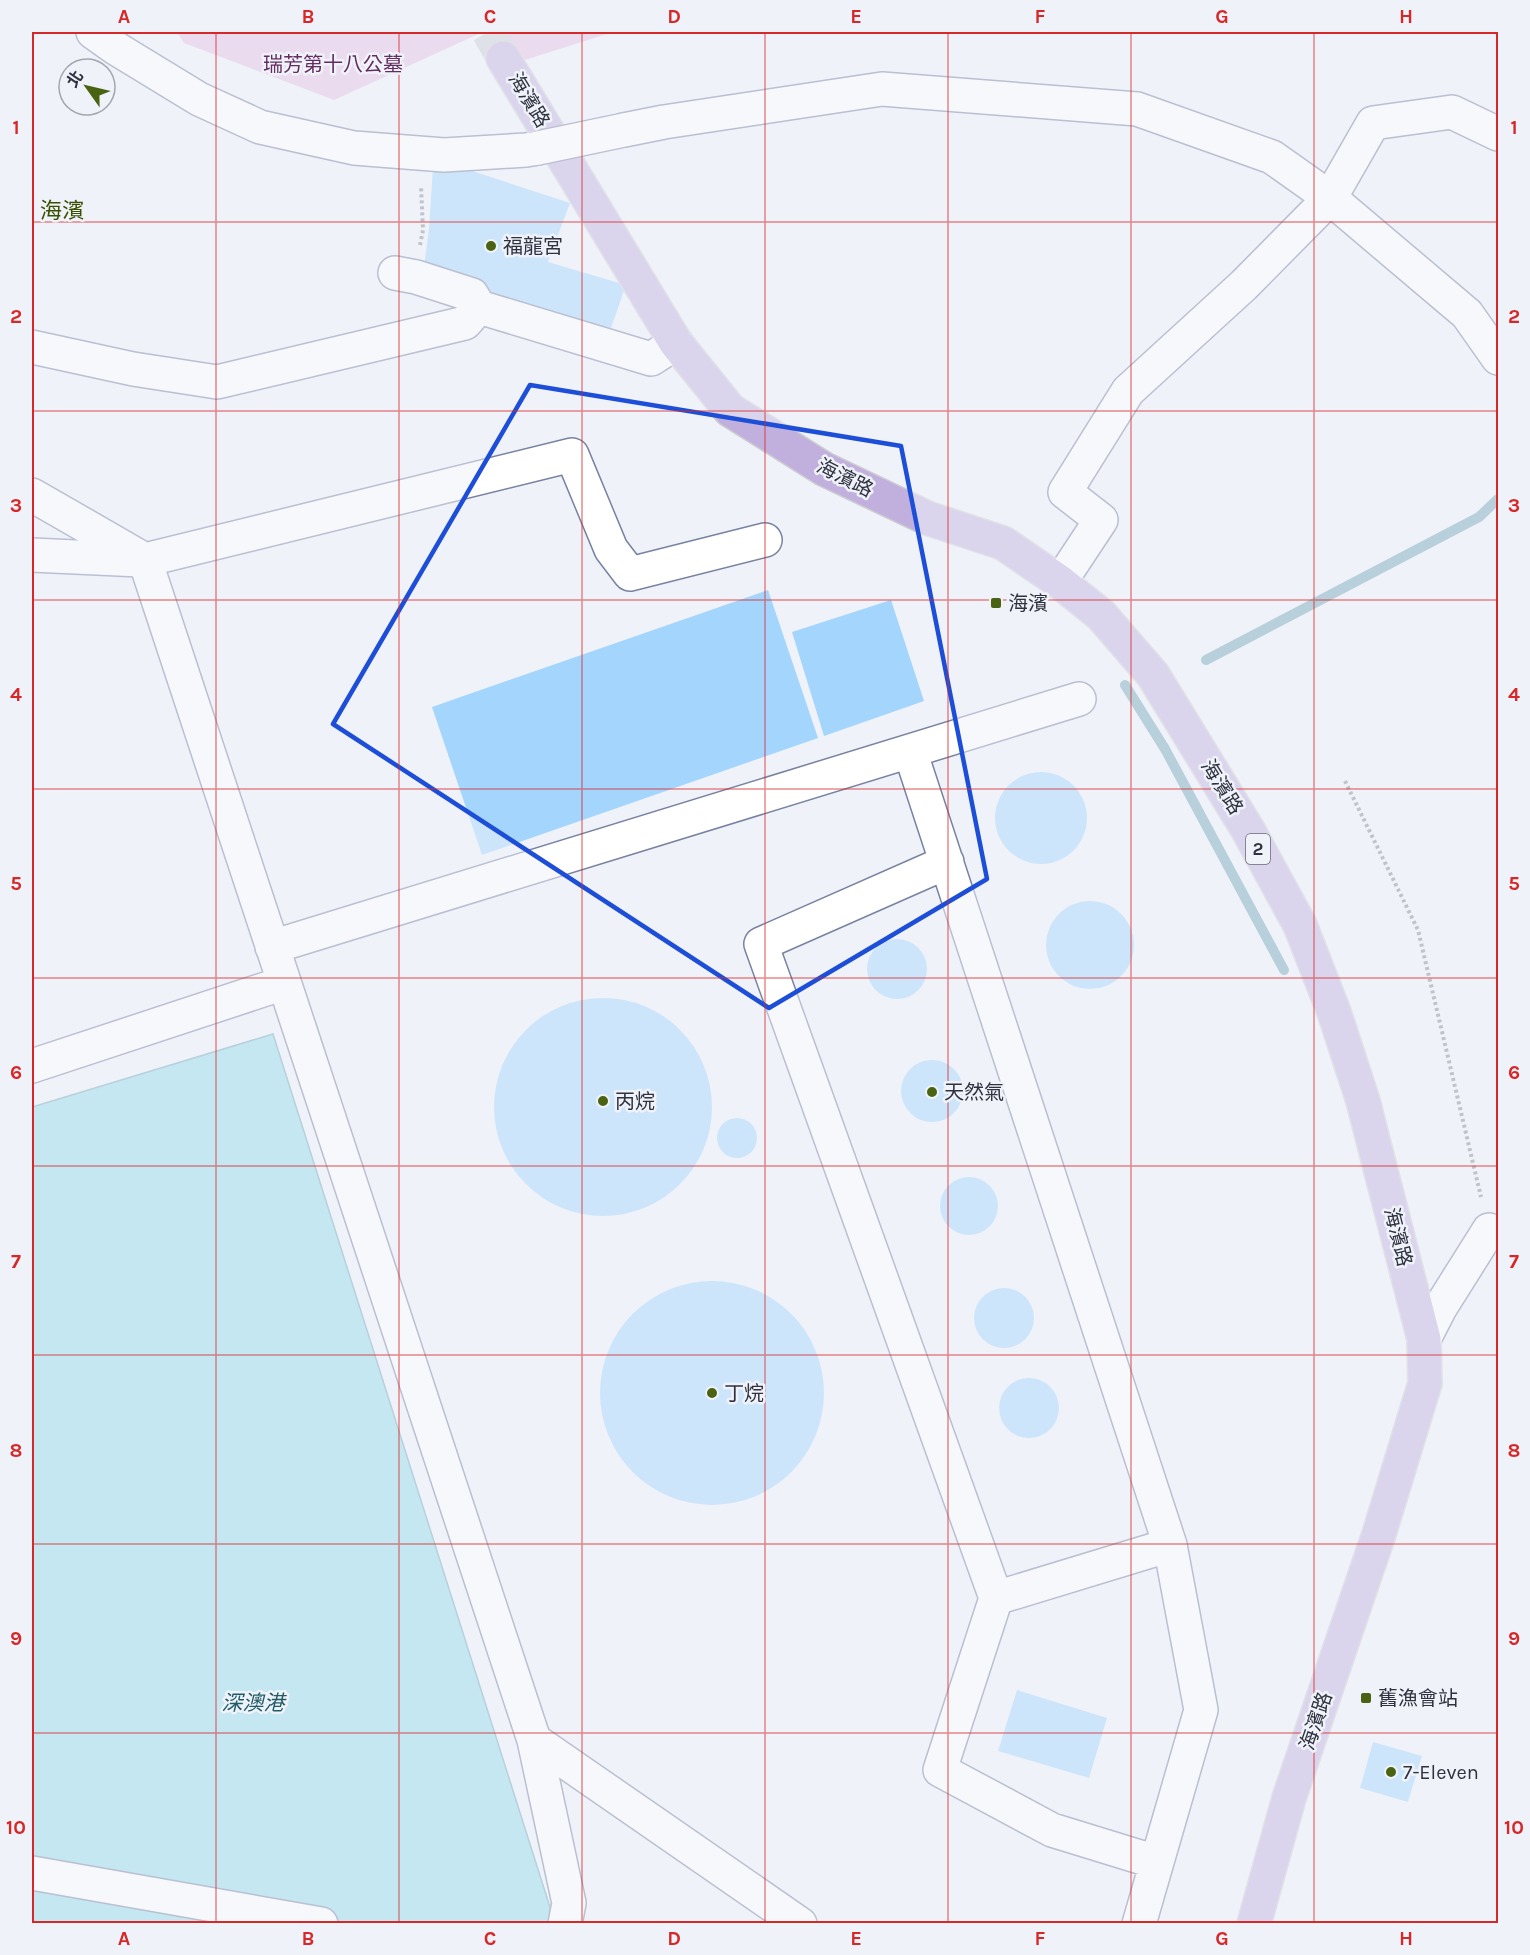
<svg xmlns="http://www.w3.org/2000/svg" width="1530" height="1955" font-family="Karla,'Noto Sans TC',sans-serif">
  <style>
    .green { fill: #e2c1df }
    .water { fill: #8fd9e9; stroke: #72a7b6; stroke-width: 1.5 }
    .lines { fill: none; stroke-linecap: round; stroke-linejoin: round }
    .stream { stroke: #72a7b6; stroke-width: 10 }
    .building { fill: #a3d5fd }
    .major-tunnel { stroke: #c9ccd4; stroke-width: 33; stroke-dasharray: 33 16; stroke-linecap: butt }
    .minor-casing { stroke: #7882a1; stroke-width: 36 }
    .major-casing { stroke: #cdced1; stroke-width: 36 }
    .path { stroke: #878a94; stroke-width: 4; stroke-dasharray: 3 3; stroke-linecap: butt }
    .minor { stroke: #fff; stroke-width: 33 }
    .major { stroke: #c1b0dd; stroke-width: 33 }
    .minor-bridge-casing { stroke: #7882a1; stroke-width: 36; stroke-linecap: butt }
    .minor-bridge { stroke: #fff; stroke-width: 33 }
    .marked { fill: none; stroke: #1d4ed8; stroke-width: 4.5; stroke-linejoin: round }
    .grid { fill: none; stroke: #d62828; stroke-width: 1.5; stroke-opacity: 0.55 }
    .poi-dot { fill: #4a6312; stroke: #f0f2f9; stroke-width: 2 }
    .labels { text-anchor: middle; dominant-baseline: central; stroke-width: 5; stroke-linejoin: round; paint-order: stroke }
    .shield { fill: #f0f2f9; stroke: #696c78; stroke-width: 1.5 }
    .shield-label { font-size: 18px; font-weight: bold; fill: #2f3340 }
    .park-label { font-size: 20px; fill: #632d61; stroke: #f0f2f9 }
    .street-label { font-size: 20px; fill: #2f3340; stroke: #f0f2f9 }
    .poi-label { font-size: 20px; fill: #2f3340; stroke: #f0f2f9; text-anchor: start }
    .water-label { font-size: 21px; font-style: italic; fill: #1f5c68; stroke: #f0f2f9 }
    .quarter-label { font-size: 22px; fill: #394f01; stroke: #f0f2f9 }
    .neatline { fill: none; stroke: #d62828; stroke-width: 2 }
    .grid-label { font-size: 20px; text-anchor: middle; font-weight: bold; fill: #d62828 }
  </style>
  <rect width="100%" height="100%" fill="#f0f2f9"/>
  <path class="green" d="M 177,32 L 483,32 L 334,100 L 184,43 Z
    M 504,32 L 613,32 L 522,61 Z"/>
  <path class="water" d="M 273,1034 L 555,1923 L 32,1924 L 32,1107 Z"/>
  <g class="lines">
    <path class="stream" d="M 1206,660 L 1479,517 L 1498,499
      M 1125,685 L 1165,749 L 1284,970"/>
  </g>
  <path class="building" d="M 457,166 L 570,203 L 548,262 L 626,285 L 610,331 L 423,274 L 429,229 L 433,167 Z
    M 768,590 L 818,738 L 482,855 L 432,707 Z
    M 891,600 L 924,701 L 824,736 L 792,632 Z
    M995 818a46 46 0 1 1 92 0a46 46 0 1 1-92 0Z
    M1046 945a44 44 0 1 1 88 0a44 44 0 1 1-88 0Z
    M867 969a30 30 0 1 1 60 0a30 30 0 1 1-60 0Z
    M494 1107a109 109 0 1 1 218 0a109 109 0 1 1-218 0Z
    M901 1091a31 31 0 1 1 62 0a31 31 0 1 1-62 0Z
    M717 1138a20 20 0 1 1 40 0a20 20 0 1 1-40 0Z
    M940 1206a29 29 0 1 1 58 0a29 29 0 1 1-58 0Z
    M600 1393a112 112 0 1 1 224 0a112 112 0 1 1-224 0Z
    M974 1318a30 30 0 1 1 60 0a30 30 0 1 1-60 0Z
    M999 1408a30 30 0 1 1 60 0a30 30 0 1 1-60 0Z
    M 1017,1690 L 1107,1718 L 1089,1778 L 998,1751 Z
    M 1373,1742 L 1422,1756 L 1408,1802 L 1360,1788 Z"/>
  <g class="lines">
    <path class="major-tunnel" d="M 488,32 L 503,58"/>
    <defs>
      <path id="minor" d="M 93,32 L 117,49 L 199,99 L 260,127 L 354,148 L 444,155 L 526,150 L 538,148
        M 624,130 L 664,122 L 882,89 L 1137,109 L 1272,157 L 1330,198 L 1467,314 L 1498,358
        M 395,273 L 416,277 L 472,295 L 479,307
        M 32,347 L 133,369 L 217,382 L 465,323 L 479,307 L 651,359 L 676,343
        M 32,495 L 145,560
        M 765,540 L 630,574 L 611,549 L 572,455 L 145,560 L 534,1740 L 800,1924
        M 32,555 L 140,560
        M 1060,582 L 1101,520 L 1065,492 L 1128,391 L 1244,285 L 1330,198 L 1373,123 L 1452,112 L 1498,134
        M 910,751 L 1170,1545 L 1201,1710 L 1139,1924
        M 947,862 L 761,944 L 996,1598
        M 272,947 L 1079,699
        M 32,1066 L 284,983
        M 1424,1339 L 1440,1308 L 1489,1230
        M 534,1740 L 569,1903 L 565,1924
        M 1156,1862 L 1052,1830 L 940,1770 L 996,1598 L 1170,1545
        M 32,1873 L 321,1924"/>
      <path id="major" d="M 503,58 L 676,343 L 730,410 L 824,469 L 927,518 L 1003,543 L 1060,582 L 1101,615 L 1153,675 L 1248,830 L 1300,925 L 1334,1012 L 1363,1101 L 1424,1339 L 1425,1383 L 1379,1534 L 1289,1798 L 1254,1924"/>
    </defs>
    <use href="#minor" class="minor-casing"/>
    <use href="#major" class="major-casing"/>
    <path class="path" d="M 420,245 L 423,230 L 421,186
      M 1345,781 L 1418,930 L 1481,1197"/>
    <use href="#minor" class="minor"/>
    <use href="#major" class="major"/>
    <defs>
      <path id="minor-bridge" d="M 538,148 L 624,130"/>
    </defs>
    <use href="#minor-bridge" class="minor-bridge-casing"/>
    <use href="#minor-bridge" class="minor-bridge"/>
  </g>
  <path d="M0 0H1530V1955H0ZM 530,385 L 901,446 L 987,879 L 769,1008 L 333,724 Z" fill="#f0f2f9" fill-opacity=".55" fill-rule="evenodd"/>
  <path class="marked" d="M 530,385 L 901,446 L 987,879 L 769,1008 L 333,724 Z"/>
  <path class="grid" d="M 216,32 L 216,1924M 399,32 L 399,1924M 582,32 L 582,1924M 765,32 L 765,1924M 948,32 L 948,1924M 1131,32 L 1131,1924M 1314,32 L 1314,1924M 32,222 L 1498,222M 32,411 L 1498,411M 32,600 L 1498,600M 32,789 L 1498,789M 32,978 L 1498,978M 32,1166 L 1498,1166M 32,1355 L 1498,1355M 32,1544 L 1498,1544M 32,1733 L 1498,1733"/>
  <g class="poi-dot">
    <circle cx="491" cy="246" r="6"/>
    <rect x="990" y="597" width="12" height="12" rx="3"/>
    <circle cx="932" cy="1092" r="6"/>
    <circle cx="603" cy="1101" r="6"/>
    <circle cx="712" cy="1393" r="6"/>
    <rect x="1360" y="1692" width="12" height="12" rx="3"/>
    <circle cx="1391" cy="1772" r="6"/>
  </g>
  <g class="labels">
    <rect class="shield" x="1246" y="834" width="24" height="30" rx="4.5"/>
    <g class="shield-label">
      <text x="1258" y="849">2</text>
    </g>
    <g class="park-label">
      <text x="333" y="64">瑞芳第十八公墓</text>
    </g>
    <g class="street-label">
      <text transform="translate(529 100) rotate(59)">海濱路</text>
      <text transform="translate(845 478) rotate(27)">海濱路</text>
      <text transform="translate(1222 787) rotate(58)">海濱路</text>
      <text transform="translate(1398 1237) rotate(76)">海濱路</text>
      <text transform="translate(1316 1721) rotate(-71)">海濱路</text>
    </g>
    <g class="poi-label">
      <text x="503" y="246">福龍宮</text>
      <text x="1008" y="603">海濱</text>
      <text x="944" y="1092">天然氣</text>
      <text x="615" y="1101">丙烷</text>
      <text x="724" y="1393">丁烷</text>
      <text x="1378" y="1698">舊漁會站</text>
      <text x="1403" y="1772">7-Eleven</text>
    </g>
    <g class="water-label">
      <text x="253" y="1703">深澳港</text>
    </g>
    <g class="quarter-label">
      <text x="62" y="211">海濱</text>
    </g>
  </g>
  <rect width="1530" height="1955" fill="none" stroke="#f0f2f9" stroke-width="66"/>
  <g transform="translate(87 87) rotate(304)"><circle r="28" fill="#f0f2f9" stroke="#a3a6af" stroke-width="1.5"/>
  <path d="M0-4.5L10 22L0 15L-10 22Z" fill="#4a6312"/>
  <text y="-9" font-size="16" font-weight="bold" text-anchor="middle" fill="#2f3340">北</text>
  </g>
  <rect x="33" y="33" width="1464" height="1889" class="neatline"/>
  <g class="grid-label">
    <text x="124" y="23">A</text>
    <text x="308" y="23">B</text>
    <text x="490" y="23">C</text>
    <text x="674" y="23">D</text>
    <text x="856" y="23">E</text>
    <text x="1040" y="23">F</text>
    <text x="1222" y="23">G</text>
    <text x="1406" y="23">H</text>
    <text x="16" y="134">1</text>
    <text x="1514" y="134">1</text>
    <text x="16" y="323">2</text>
    <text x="1514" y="323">2</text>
    <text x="16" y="512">3</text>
    <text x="1514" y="512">3</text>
    <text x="16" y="701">4</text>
    <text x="1514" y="701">4</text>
    <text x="16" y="890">5</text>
    <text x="1514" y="890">5</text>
    <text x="16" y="1079">6</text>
    <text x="1514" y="1079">6</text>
    <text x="16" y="1268">7</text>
    <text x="1514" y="1268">7</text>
    <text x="16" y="1457">8</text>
    <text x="1514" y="1457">8</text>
    <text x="16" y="1645">9</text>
    <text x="1514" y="1645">9</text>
    <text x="16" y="1834">10</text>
    <text x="1514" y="1834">10</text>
    <text x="124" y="1945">A</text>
    <text x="308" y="1945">B</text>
    <text x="490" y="1945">C</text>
    <text x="674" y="1945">D</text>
    <text x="856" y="1945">E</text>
    <text x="1040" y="1945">F</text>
    <text x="1222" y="1945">G</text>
    <text x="1406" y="1945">H</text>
  </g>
</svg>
